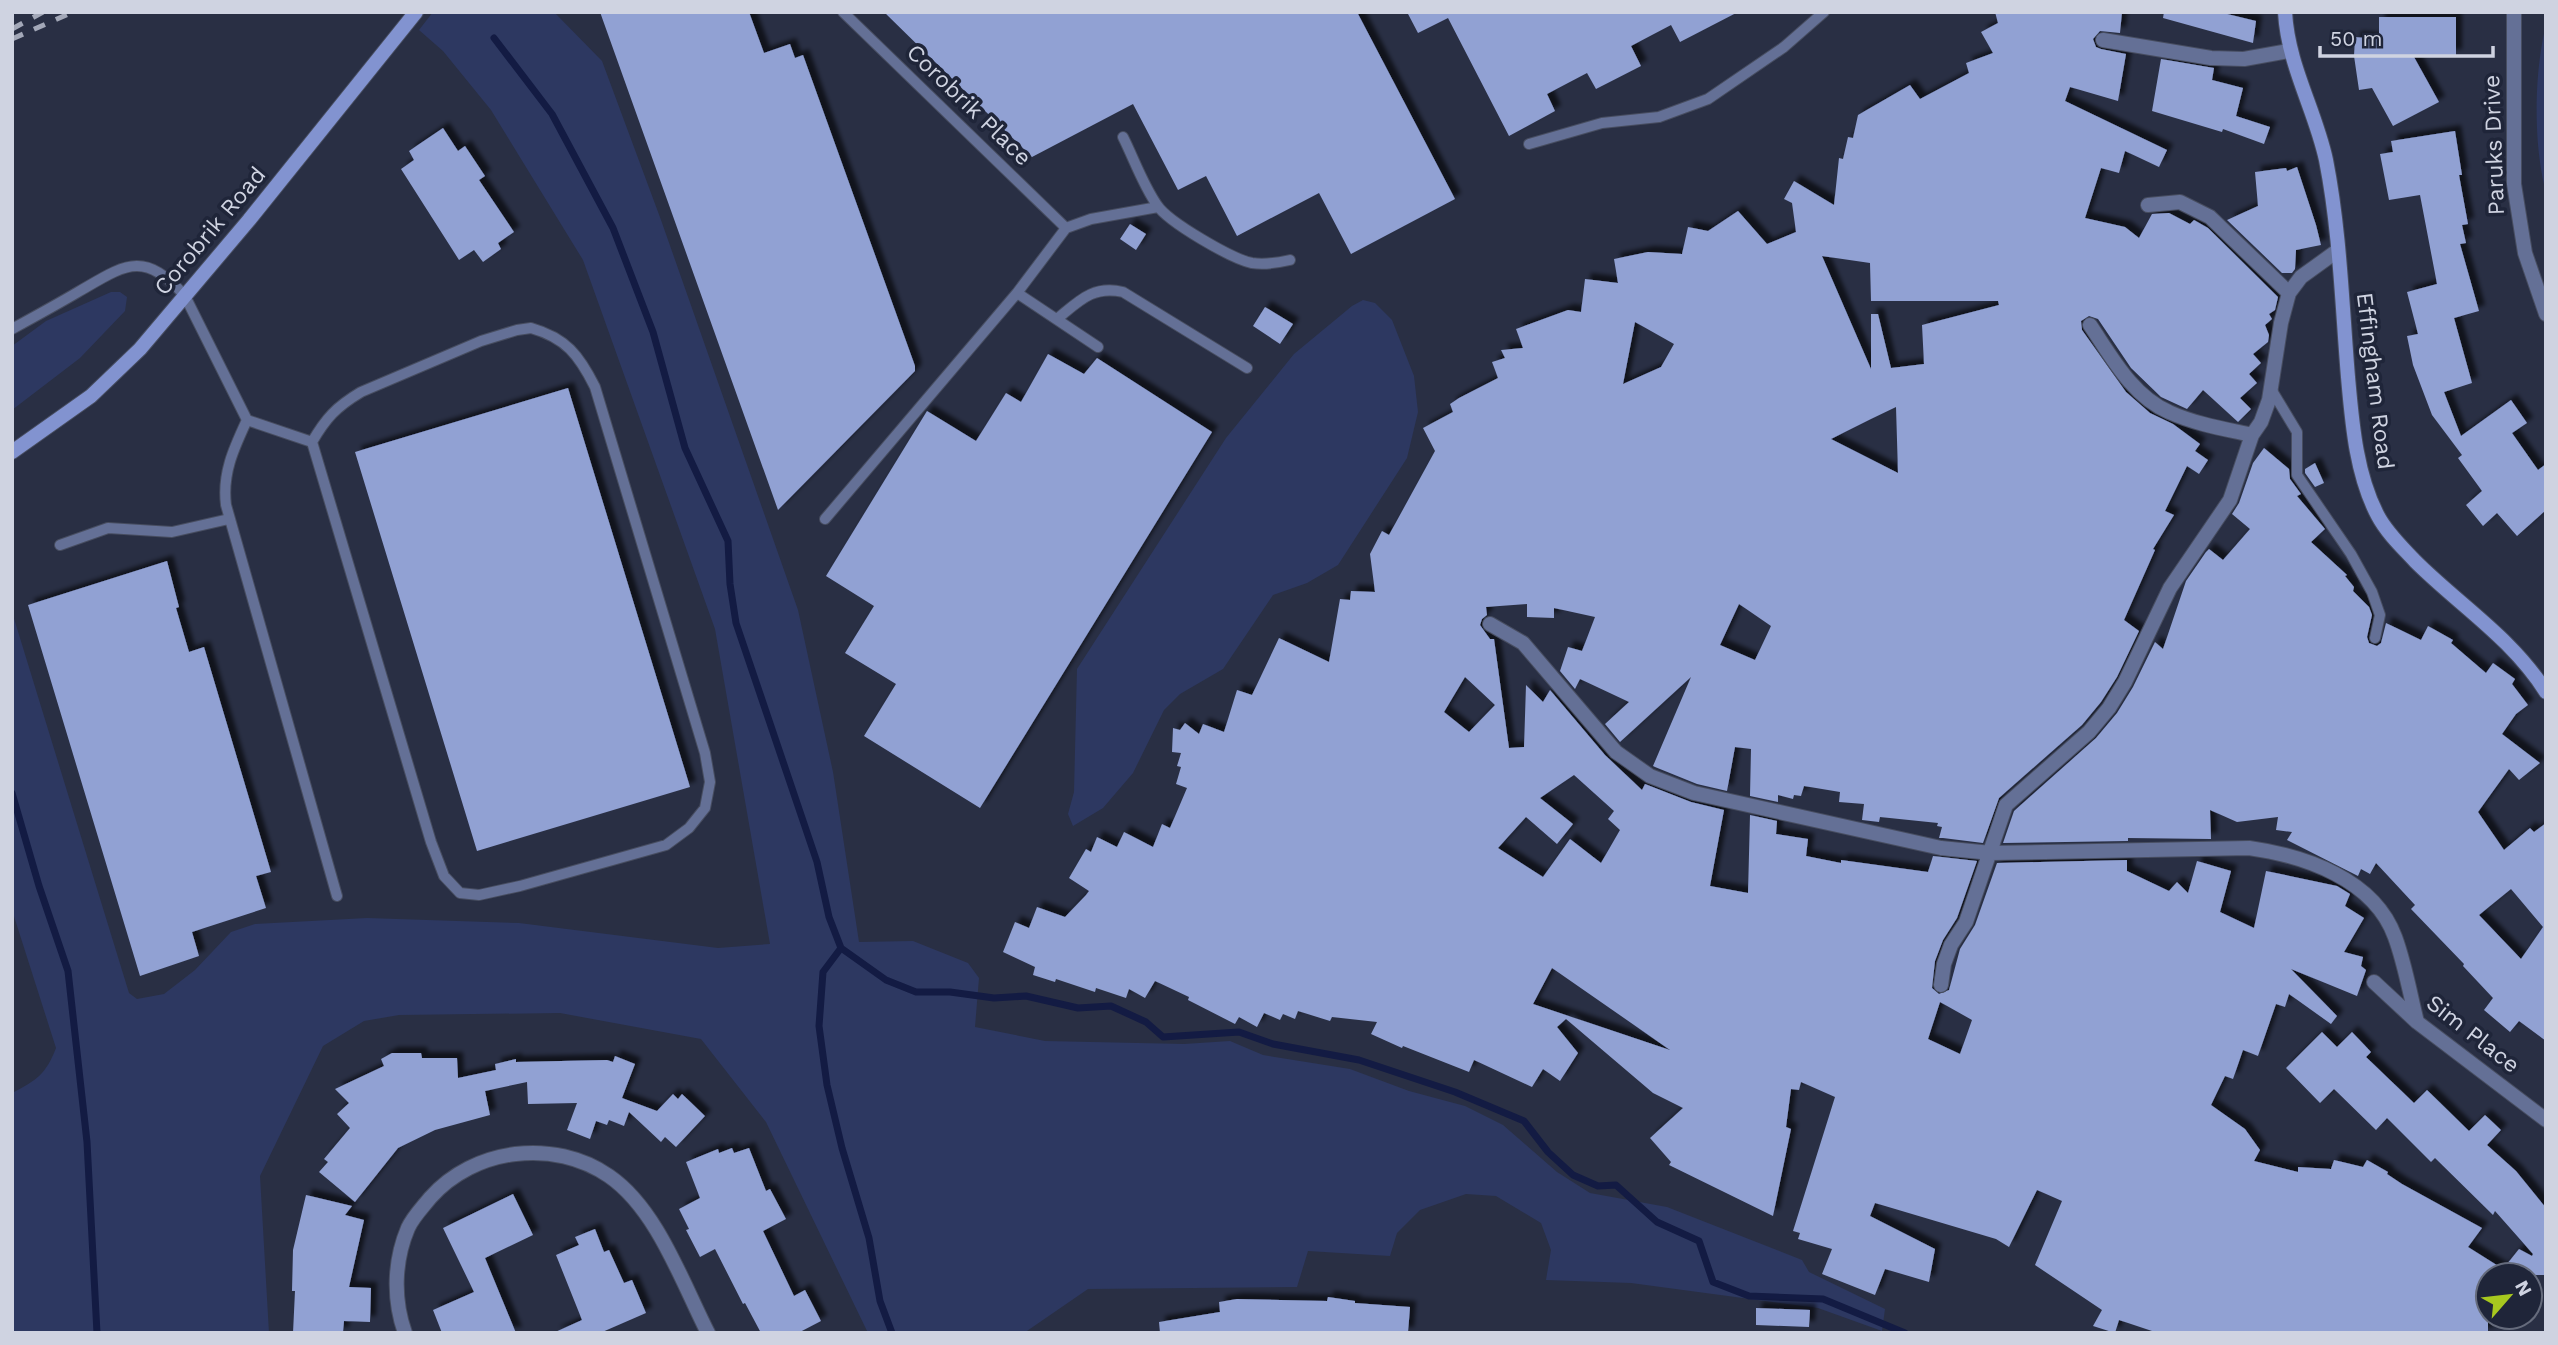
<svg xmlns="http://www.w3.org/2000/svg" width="2558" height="1345" font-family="'Work Sans',sans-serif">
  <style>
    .green { fill: #2d3861 }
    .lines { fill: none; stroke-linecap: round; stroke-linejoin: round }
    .stream { stroke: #131b43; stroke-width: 7 }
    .building { fill: #91a1d3; fill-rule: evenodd; filter: url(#shadow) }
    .lane-casing { stroke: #474d60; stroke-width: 12 }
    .street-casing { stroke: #474d60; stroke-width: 16 }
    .secondary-casing { stroke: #474d60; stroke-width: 16 }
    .lane { stroke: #647096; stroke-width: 10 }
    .street { stroke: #647096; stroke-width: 14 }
    .secondary { stroke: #8293d0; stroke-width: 14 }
    .rail { stroke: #a3a8b8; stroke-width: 5; stroke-dasharray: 12 12; stroke-linecap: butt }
    .labels { text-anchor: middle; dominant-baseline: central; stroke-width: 7; stroke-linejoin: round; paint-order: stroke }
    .street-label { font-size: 23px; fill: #cfd3e1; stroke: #1f2539 }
  </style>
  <defs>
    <filter id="shadow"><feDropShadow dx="6" dy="-6" stdDeviation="2" flood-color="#0009"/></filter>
  </defs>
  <rect width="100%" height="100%" fill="#292f44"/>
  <path class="green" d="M 433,12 L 554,12 L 602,61 L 661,220 L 798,610 L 833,772 L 859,942 L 913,941 L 968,963 L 979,978 L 975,1027 L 1045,1041 L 1184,1044 L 1230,1041 L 1263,1055 L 1350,1069 L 1409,1091 L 1465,1106 L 1503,1125 L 1557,1172 L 1590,1193 L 1667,1207 L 1802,1260 L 1809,1272 L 1885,1309 L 1882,1331 L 1818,1308 L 1631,1283 L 1546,1280 L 1551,1250 L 1541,1223 L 1496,1196 L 1466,1194 L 1420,1210 L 1397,1233 L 1390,1256 L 1308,1251 L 1297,1287 L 1088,1289 L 1024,1333 L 868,1333 L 766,1122 L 701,1039 L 560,1013 L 399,1015 L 364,1021 L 323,1046 L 260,1176 L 269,1333 L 12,1333 L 12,1093 C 37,1080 46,1074 56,1048 L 12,910 L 12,612 L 129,993 L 137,999 L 164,994 L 195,970 L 231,932 L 255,924 L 367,918 L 519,923 L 718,948 L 770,944 L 715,629 L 583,260 L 491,110 L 443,51 L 419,30 Z
    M 2546,25 L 2546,192 C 2533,145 2534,72 2546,25 Z
    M 111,292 L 120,292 L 127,297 L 125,311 L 80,358 L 12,410 L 12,346 L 46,321 Z
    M 1363,300 L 1375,303 L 1392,320 L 1414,376 L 1418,412 L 1407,458 L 1338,565 L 1307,583 L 1273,595 L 1223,669 L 1180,694 L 1164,710 L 1133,773 L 1103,808 L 1073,826 L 1068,814 L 1074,792 L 1077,669 L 1226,438 L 1294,354 L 1352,306 Z"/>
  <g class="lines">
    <path class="stream" d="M 494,38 L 552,114 L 613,228 L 653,332 L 685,448 L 728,541 L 730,584 L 736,623 L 817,862 L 829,917 L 841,948 L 886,980 L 916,992 L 950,992 L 994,998 L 1026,996 L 1078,1008 L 1111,1006 L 1146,1022 L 1163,1037 L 1239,1032 L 1273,1044 L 1359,1060 L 1455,1092 L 1524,1121 L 1548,1152 L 1573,1175 L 1598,1186 L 1616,1185 L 1657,1222 L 1699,1241 L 1713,1282 L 1749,1296 L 1823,1299 L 1905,1333
      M 12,793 L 39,886 L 68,971 L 87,1142 L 97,1333
      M 841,948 L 823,972 L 819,1026 L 827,1085 L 842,1148 L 869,1238 L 880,1301 L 892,1333"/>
  </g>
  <path class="building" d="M 600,12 L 749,12 L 764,53 L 790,44 L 795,58 L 803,55 L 915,366 L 915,371 L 778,510 Z
    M 884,12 L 1357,12 L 1455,199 L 1351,254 L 1319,193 L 1237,236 L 1206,176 L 1178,190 L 1133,104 L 1032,157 Z
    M 1407,12 L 1738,12 L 1680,42 L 1671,25 L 1631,46 L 1641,66 L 1596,89 L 1587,73 L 1547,94 L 1555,111 L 1509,136 L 1448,18 L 1418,33 Z
    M 1995,12 L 2122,12 L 2120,33 L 2100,31 L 2093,39 L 2096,47 L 2101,49 L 2126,54 L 2118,101 L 2070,87 L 2065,101 L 2167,150 L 2159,167 L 2125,151 L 2119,173 L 2101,168 L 2085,218 L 2125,227 L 2139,238 L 2152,214 L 2169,213 L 2190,224 L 2194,220 L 2208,228 L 2278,297 L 2275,310 L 2269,314 L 2272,319 L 2265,325 L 2269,335 L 2268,342 L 2253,354 L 2261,363 L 2249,374 L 2257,383 L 2240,398 L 2251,409 L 2238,422 L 2203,390 L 2187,409 L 2161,397 L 2131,368 L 2098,319 L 2089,316 L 2081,321 L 2082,330 L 2126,392 L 2150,413 L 2173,424 L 2200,444 L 2195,451 L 2208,460 L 2199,474 L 2187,466 L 2165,511 L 2174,515 L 2153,549 L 2155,550 L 2124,620 L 2139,631 L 2117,677 L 2101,702 L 2082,725 L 1999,798 L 1983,843 L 1943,838 L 1939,838 L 1942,827 L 1937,826 L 1938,823 L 1880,817 L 1879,822 L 1862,820 L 1864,804 L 1839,802 L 1840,792 L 1804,786 L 1801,796 L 1794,795 L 1793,799 L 1778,795 L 1778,802 L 1750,796 L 1751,749 L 1735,747 L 1727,791 L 1697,784 L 1655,767 L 1653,766 L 1691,677 L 1620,742 L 1605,724 L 1629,702 L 1580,679 L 1575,689 L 1560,671 L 1568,647 L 1582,651 L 1595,617 L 1554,608 L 1554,618 L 1527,617 L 1527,604 L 1486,607 L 1487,615 L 1482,619 L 1480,625 L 1490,639 L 1494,639 L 1509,748 L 1524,747 L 1526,685 L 1543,702 L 1550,690 L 1605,755 L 1642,790 L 1645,784 L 1691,802 L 1724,810 L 1710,886 L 1748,893 L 1750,815 L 1777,821 L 1776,834 L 1808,839 L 1806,856 L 1841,863 L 1841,860 L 1928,872 L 1933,856 L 1977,861 L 1957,918 L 1943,940 L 1935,961 L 1932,988 L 1939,994 L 1949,990 L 1960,949 L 1975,925 L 1997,863 L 2127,860 L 2127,871 L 2169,891 L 2177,882 L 2188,893 L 2197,861 L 2231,871 L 2220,912 L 2254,928 L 2266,871 L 2337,886 L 2350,894 L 2345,906 L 2364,918 L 2344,952 L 2363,957 L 2361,966 L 2366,970 L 2357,996 L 2291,969 L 2337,1016 L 2331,1024 L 2289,994 L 2285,1007 L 2276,1004 L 2258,1056 L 2243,1050 L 2233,1079 L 2225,1076 L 2211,1105 L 2245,1129 L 2260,1150 L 2254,1161 L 2298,1172 L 2298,1167 L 2331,1169 L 2334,1160 L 2363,1167 L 2367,1160 L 2388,1172 L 2387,1174 L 2402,1184 L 2482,1228 L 2468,1247 L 2503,1269 L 2519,1249 L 2532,1256 L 2533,1254 L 2495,1211 L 2493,1215 L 2435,1158 L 2431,1162 L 2387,1118 L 2376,1130 L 2334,1089 L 2320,1103 L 2286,1068 L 2322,1032 L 2337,1047 L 2352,1032 L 2371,1052 L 2366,1057 L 2414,1103 L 2427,1090 L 2469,1131 L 2485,1115 L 2501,1130 L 2487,1145 L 2516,1171 L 2546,1208 L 2546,1275 L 2488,1275 L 2488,1333 L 2158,1333 L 2119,1320 L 2115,1333 L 2093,1326 L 2102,1310 L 2035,1265 L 2062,1201 L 2037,1190 L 2009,1247 L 1996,1239 L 1875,1203 L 1870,1216 L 1935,1249 L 1929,1282 L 1885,1269 L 1875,1295 L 1822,1274 L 1832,1249 L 1798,1239 L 1800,1233 L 1793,1231 L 1835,1097 L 1801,1082 L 1799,1090 L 1791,1089 L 1786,1127 L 1791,1129 L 1773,1216 L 1669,1165 L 1671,1162 L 1650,1138 L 1683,1108 L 1653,1093 L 1566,1019 L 1557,1027 L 1578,1053 L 1560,1081 L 1543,1069 L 1532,1087 L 1474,1060 L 1469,1072 L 1403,1046 L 1402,1048 L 1371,1034 L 1377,1022 L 1332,1017 L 1330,1021 L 1298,1011 L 1295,1019 L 1283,1014 L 1280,1020 L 1264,1013 L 1257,1027 L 1239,1017 L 1235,1024 L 1188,1000 L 1189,997 L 1155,981 L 1145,998 L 1129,989 L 1126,998 L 1096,988 L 1095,992 L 1056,979 L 1055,982 L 1033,975 L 1035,967 L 1003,952 L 1015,922 L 1029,928 L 1037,907 L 1065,917 L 1086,895 L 1089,891 L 1069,878 L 1086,849 L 1091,852 L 1097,837 L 1117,847 L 1124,832 L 1153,847 L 1162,824 L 1170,828 L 1187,788 L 1176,784 L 1181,767 L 1177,766 L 1181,753 L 1172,752 L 1173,728 L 1180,730 L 1185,723 L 1199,734 L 1203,724 L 1224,732 L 1237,690 L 1252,695 L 1279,638 L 1329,662 L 1340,599 L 1350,600 L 1351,591 L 1375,592 L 1370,554 L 1382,531 L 1389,535 L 1435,451 L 1423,428 L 1453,412 L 1450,404 L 1459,398 L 1498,378 L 1492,362 L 1505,358 L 1501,350 L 1523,348 L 1516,329 L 1568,310 L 1581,312 L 1585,279 L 1618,283 L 1614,259 L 1648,252 L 1682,254 L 1688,227 L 1708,231 L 1738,211 L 1767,244 L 1796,232 L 1792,203 L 1784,199 L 1794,181 L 1834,205 L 1839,158 L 1843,159 L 1848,137 L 1853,138 L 1858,115 L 1910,85 L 1920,99 L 1969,73 L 1966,63 L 1993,53 L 1981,32 L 1998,23 ZM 1822,256 L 1870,263 L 1871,301 L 1998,301 L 1999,305 L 1922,325 L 1924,364 L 1891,368 L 1878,314 L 1871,314 L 1871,369 ZM 1635,322 L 1674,344 L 1661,367 L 1623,384 ZM 1896,407 L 1898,473 L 1831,439 L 1871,419 ZM 1739,604 L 1771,626 L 1755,660 L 1720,645 ZM 1465,677 L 1495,705 L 1469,732 L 1444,712 ZM 1574,775 L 1614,811 L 1608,819 L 1620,830 L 1601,863 L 1570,839 L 1543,877 L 1498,848 L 1526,817 L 1557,844 L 1573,824 L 1540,798 ZM 1552,968 L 1670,1050 L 1533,1004 ZM 1940,1002 L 1972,1020 L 1960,1054 L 1928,1039 Z
    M 2164,12 L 2219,12 L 2256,21 L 2253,43 L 2163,18 Z
    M 2379,17 L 2456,17 L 2456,55 L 2414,57 L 2439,102 L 2393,126 L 2372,88 L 2359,90 L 2354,56 L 2355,37 L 2379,39 Z
    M 2161,59 L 2214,68 L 2212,80 L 2243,88 L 2236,116 L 2270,127 L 2264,144 L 2223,129 L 2222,132 L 2152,111 Z
    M 443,128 L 458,151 L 465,146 L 485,176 L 479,180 L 514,232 L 498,243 L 501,249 L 483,262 L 474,250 L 459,260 L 401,169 L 414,160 L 409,151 Z
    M 2455,131 L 2462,175 L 2459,175 L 2468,224 L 2462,225 L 2466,243 L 2460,244 L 2479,311 L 2454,318 L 2472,383 L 2444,392 L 2461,436 L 2511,400 L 2527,423 L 2512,433 L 2538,470 L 2546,464 L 2546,510 L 2517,536 L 2497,513 L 2483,526 L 2466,505 L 2482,491 L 2458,458 L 2462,455 L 2432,415 L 2413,365 L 2407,336 L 2418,334 L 2407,292 L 2437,284 L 2420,195 L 2389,200 L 2380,154 L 2393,152 L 2391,141 Z
    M 2297,167 L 2316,225 L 2321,245 L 2296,250 L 2295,269 L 2292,273 L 2282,273 L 2227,220 L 2258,206 L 2255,172 L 2286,168 L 2287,171 Z
    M 1130,224 L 1146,234 L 1136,250 L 1120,239 Z
    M 1265,307 L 1293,324 L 1280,344 L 1253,326 Z
    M 1048,354 L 1084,374 L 1097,358 L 1212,432 L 980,808 L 864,736 L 896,684 L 845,653 L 874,606 L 826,576 L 927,411 L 976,441 L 1006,393 L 1021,402 Z
    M 568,388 L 690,787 L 477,851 L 355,452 Z
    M 2264,448 L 2289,469 L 2290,479 L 2301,494 L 2297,496 L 2325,529 L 2311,542 L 2347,575 L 2345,576 L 2354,587 L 2353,591 L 2369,607 L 2372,615 L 2367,637 L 2369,643 L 2377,646 L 2381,643 L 2386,623 L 2421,640 L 2428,626 L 2453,640 L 2451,643 L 2486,673 L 2493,663 L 2515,679 L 2512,684 L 2528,705 L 2516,714 L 2502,734 L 2540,763 L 2519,780 L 2509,769 L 2478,812 L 2504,850 L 2530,828 L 2534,832 L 2546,823 L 2546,1041 L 2519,1021 L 2510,1032 L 2484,1010 L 2493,998 L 2463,966 L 2464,964 L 2411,909 L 2415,905 L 2376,863 L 2370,874 L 2361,869 L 2358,876 L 2287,840 L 2292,832 L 2276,830 L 2278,817 L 2237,822 L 2210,810 L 2211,839 L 2128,838 L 2128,841 L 2003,843 L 2014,811 L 2096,738 L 2117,713 L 2133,687 L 2155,642 L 2163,649 L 2186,581 L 2206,552 L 2209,549 L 2223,560 L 2250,529 L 2232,514 L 2239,503 L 2253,463 ZM 2511,889 L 2543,927 L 2521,959 L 2479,915 Z
    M 2315,463 L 2324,483 L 2315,487 L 2305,473 L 2305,469 Z
    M 167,561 L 179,607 L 176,608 L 189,652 L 204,647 L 271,872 L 256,876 L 266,908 L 192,932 L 199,956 L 140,976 L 28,605 Z
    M 392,1053 L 421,1053 L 422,1058 L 457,1058 L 458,1078 L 496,1070 L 495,1064 L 516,1059 L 516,1062 L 607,1060 L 613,1062 L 615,1056 L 635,1064 L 622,1098 L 657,1111 L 673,1094 L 678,1099 L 682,1094 L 705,1116 L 676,1147 L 665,1137 L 661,1142 L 629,1112 L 624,1126 L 609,1120 L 607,1125 L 596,1121 L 590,1139 L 567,1130 L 577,1103 L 528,1104 L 527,1082 L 485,1091 L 490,1115 L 435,1130 L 398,1148 L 355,1202 L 319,1172 L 328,1162 L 324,1159 L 350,1128 L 337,1114 L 349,1103 L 335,1089 L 384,1066 L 381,1059 Z
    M 732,1148 L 734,1153 L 749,1148 L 766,1191 L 770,1189 L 786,1219 L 763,1231 L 794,1296 L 805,1290 L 821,1321 L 798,1333 L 761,1333 L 745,1303 L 743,1304 L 715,1249 L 700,1257 L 686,1230 L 689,1229 L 679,1209 L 700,1198 L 686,1162 L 718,1149 L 719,1153 Z
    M 513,1194 L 533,1235 L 485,1258 L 516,1333 L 442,1333 L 433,1310 L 474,1292 L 443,1228 Z
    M 306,1195 L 352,1206 L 345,1215 L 364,1220 L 349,1287 L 371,1288 L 370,1322 L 344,1321 L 343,1333 L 293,1333 L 295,1291 L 292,1291 L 293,1250 Z
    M 595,1229 L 604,1252 L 609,1250 L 624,1283 L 632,1280 L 646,1313 L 600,1333 L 553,1333 L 582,1320 L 556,1255 L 579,1245 L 575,1237 Z
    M 1328,1297 L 1355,1301 L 1355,1303 L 1410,1307 L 1408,1333 L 1160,1333 L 1159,1322 L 1220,1312 L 1219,1302 L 1237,1299 L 1327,1301 Z
    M 1756,1308 L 1810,1310 L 1809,1327 L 1756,1325 Z"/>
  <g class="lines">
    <defs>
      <path id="lane" d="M 843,12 L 1066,228
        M 1123,137 C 1134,159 1143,185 1157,205 C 1168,222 1232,259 1252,263 C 1265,265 1277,263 1290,260
        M 1529,144 L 1602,123 L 1659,117 L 1708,99 L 1784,47 L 1824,12
        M 1017,293 L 1098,347
        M 1057,319 C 1079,301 1093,285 1123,292 L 1247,368
        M 531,328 C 566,338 579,355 595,387 L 705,753 L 710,782 L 705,808 L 689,828 L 666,845 L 520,886 L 479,895 L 460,893 L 444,876 L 431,842 L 312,442 C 326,418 336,407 361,392 L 481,341 L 517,330 Z
        M 12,329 C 34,317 56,305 78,292 C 125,265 143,249 185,296 L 247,420 L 312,442
        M 2271,389 L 2297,432 L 2297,475 L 2351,554 L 2372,592 L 2380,615 L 2375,638
        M 247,420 C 234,448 222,473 226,505 L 337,896
        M 825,519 L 1017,293 L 1066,228 L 1091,219 L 1158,207
        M 60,545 L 108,528 L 172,532 L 229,519"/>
      <path id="street" d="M 2514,12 L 2514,184 L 2525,253 L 2546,314
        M 2103,40 L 2211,58 L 2244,59 L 2289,51
        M 2148,205 L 2180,202 L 2210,217 L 2289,293
        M 2090,325 C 2111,356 2132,396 2169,412 C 2195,424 2225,429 2252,435
        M 1490,624 L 1523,643 L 1616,752 L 1650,776 L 1694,793 L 1941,848 L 1991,853 L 2249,848 C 2305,856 2374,879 2395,937 C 2405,964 2410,994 2417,1022
        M 2374,982 L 2417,1022 L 2546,1120
        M 1941,985 L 1944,964 L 1951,945 L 1966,922 L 2006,805 L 2089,732 L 2109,708 L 2125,682 L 2170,588 L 2230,500 L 2252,435 L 2261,422 L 2269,400 L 2281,323 L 2289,293 L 2301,277 L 2337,251
        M 405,1333 C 393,1299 394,1261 408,1228 C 413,1217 422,1208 430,1198 C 474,1148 554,1138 609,1176 C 657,1209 682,1282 708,1333"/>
      <path id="secondary" d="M 2285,12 C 2288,66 2315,109 2326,160 C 2340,231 2342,305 2348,377 C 2352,422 2356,475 2378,516 C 2387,533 2402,547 2415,561 C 2459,605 2512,638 2546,692
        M 12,452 L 91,396 L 140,349 L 249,220 L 416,12"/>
    </defs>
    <use href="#lane" class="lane-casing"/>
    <use href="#street" class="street-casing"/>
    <use href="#secondary" class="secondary-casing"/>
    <use href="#lane" class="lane"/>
    <use href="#street" class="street"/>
    <use href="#secondary" class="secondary"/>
    <path class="rail" d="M 12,29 L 43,12
      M 12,39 L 73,12"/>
  </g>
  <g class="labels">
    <g class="street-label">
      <text transform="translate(969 105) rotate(44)">Corobrik Place</text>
      <text transform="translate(2494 145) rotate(-92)">Paruks Drive</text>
      <text transform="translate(210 231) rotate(-50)">Corobrik Road</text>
      <text transform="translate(2375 381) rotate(83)">Effingham Road</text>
      <text transform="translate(2473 1034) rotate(38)">Sim Place</text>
    </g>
  </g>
  <rect width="2558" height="1345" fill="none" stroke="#cfd3e1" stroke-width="28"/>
  <g transform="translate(2509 1296) rotate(62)"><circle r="33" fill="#1f2539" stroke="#656b7c" stroke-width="2"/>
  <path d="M0-5L12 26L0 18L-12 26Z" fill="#a7c81f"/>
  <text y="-10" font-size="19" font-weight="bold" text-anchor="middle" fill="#cfd3e1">N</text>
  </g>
  <path d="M2320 46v10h173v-10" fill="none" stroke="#cfd3e1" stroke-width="3.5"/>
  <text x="2330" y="46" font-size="21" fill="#cfd3e1" stroke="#1f2539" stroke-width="5" paint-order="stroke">50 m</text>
</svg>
